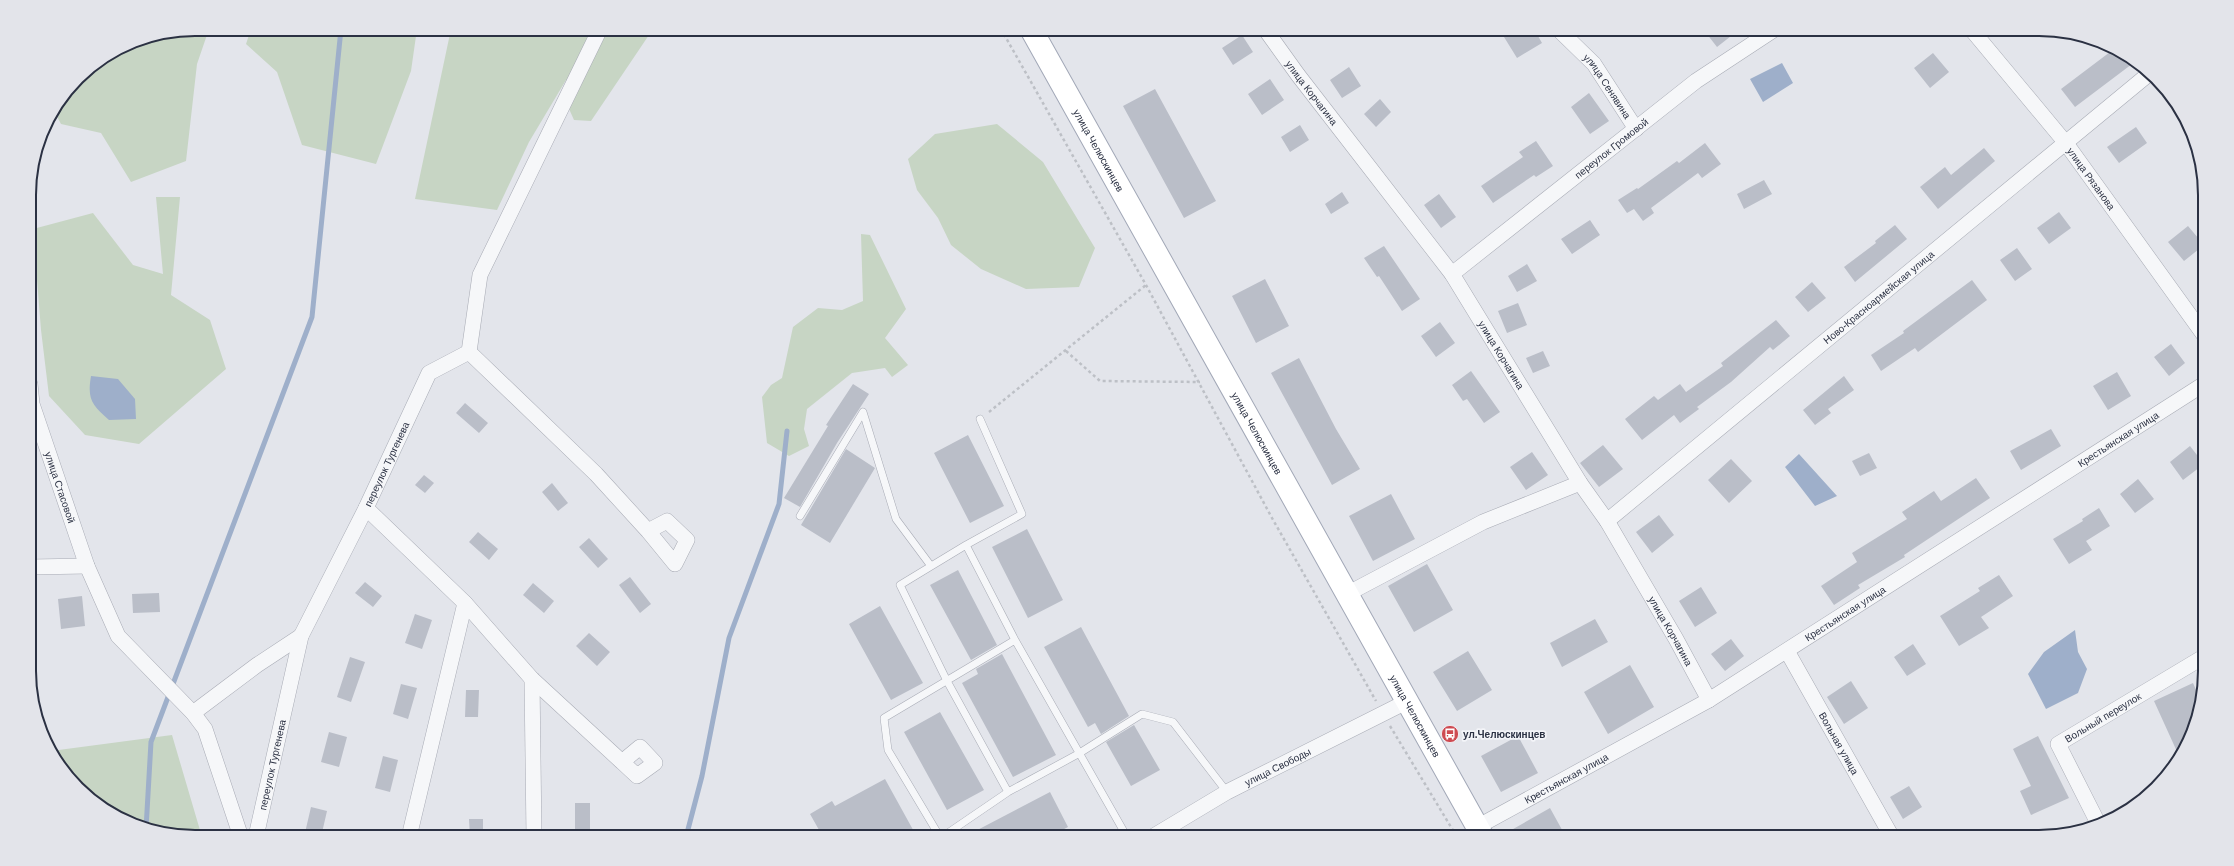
<svg xmlns="http://www.w3.org/2000/svg" width="2234" height="866" font-family="Helvetica,sans-serif">
  <style>
    .green { fill: #c7d5c4 }
    .water { fill: #9eafca }
    .lines { fill: none; stroke-linecap: round; stroke-linejoin: round }
    .stream { stroke: #9eafca; stroke-width: 5 }
    .building { fill: #babec8 }
    .lane-casing { stroke: #a8abb5; stroke-width: 8 }
    .street-casing { stroke: #a8abb5; stroke-width: 16 }
    .primary-casing { stroke: #a2a8b7; stroke-width: 24 }
    .path { stroke: #bdc0c6; stroke-width: 2.5; stroke-dasharray: 3 3; stroke-linecap: butt }
    .lane { stroke: #f6f7f9; stroke-width: 7 }
    .street { stroke: #f6f7f9; stroke-width: 15 }
    .primary { stroke: #fff; stroke-width: 22 }
    .labels { text-anchor: middle; dominant-baseline: central; stroke-width: 3.5; stroke-linejoin: round; paint-order: stroke }
    .street-label { font-size: 10px; fill: #2b3143; stroke: #f3f4f8 }
    .poi-label { font-size: 10px; font-weight: bold; fill: #2b3143; stroke: #f3f4f8; text-anchor: start }
    .rim { fill: none; stroke: #2b3143; stroke-width: 2 }
  </style>
  <rect width="100%" height="100%" fill="#e3e5eb"/>
  <path class="green" d="M 195,29 L 209,29 L 197,64 L 186,161 L 131,182 L 101,133 L 61,124 L 54,111 L 85,70 L 132,42 Z
    M 251,29 L 417,29 L 411,71 L 376,164 L 302,145 L 277,72 L 246,44 Z
    M 451,29 L 653,29 L 591,121 L 574,120 L 566,102 L 566,80 L 529,142 L 497,210 L 415,199 Z
    M 997,124 L 1043,162 L 1095,248 L 1079,287 L 1026,289 L 981,269 L 951,245 L 938,218 L 917,190 L 908,159 L 935,134 Z
    M 156,197 L 180,197 L 171,295 L 210,320 L 226,369 L 139,444 L 85,435 L 49,396 L 41,330 L 33,229 L 93,213 L 133,265 L 163,274 Z
    M 861,234 L 870,235 L 906,309 L 885,338 L 908,365 L 892,377 L 885,368 L 852,373 L 807,409 L 804,429 L 809,446 L 789,456 L 767,443 L 762,397 L 771,385 L 782,378 L 793,327 L 818,308 L 842,310 L 863,301 Z
    M 172,735 L 202,837 C 155,837 99,817 69,780 C 62,771 57,761 51,751 Z"/>
  <path class="water" d="M 1782,63 L 1793,83 L 1763,102 L 1750,79 Z
    M 91,376 L 118,379 L 135,399 L 136,419 L 109,420 C 92,405 87,400 91,376 Z
    M 1799,454 L 1837,496 L 1815,506 L 1785,467 Z
    M 2075,630 L 2078,652 L 2087,669 L 2078,693 L 2046,709 L 2028,674 L 2044,652 Z"/>
  <g class="lines">
    <path class="stream" d="M 146,829 L 151,742 L 312,317 L 341,29
      M 686,837 L 702,776 L 729,638 L 779,504 L 787,431"/>
  </g>
  <path class="building" d="M 1518,29 L 1534,29 L 1542,43 L 1517,58 L 1504,37 Z
    M 1703,29 L 1740,29 L 1717,47 Z
    M 1242,35 L 1253,52 L 1233,65 L 1222,48 Z
    M 2114,49 L 2136,61 L 2075,107 L 2061,89 Z
    M 1933,53 L 1949,72 L 1930,88 L 1914,68 Z
    M 1349,67 L 1361,86 L 1342,98 L 1330,80 Z
    M 1270,79 L 1284,100 L 1262,115 L 1248,94 Z
    M 1155,89 L 1216,201 L 1184,218 L 1123,106 Z
    M 1589,93 L 1609,121 L 1590,134 L 1571,107 Z
    M 1380,99 L 1391,112 L 1376,127 L 1364,114 Z
    M 1300,125 L 1309,140 L 1290,152 L 1281,137 Z
    M 2136,127 L 2147,143 L 2119,163 L 2107,147 Z
    M 1536,141 L 1553,166 L 1536,177 L 1534,175 L 1493,203 L 1481,186 L 1523,157 L 1519,152 Z
    M 1705,143 L 1721,164 L 1702,178 L 1698,173 L 1651,208 L 1654,213 L 1643,221 L 1634,209 L 1627,213 L 1618,200 L 1637,188 L 1638,189 L 1677,161 L 1679,163 Z
    M 1984,148 L 1995,161 L 1938,209 L 1920,187 L 1945,167 L 1951,175 Z
    M 1764,180 L 1772,194 L 1744,209 L 1737,194 Z
    M 1342,192 L 1349,203 L 1331,214 L 1325,204 Z
    M 1439,194 L 1456,217 L 1441,228 L 1424,205 Z
    M 2059,212 L 2071,228 L 2049,244 L 2037,228 Z
    M 1590,220 L 1600,235 L 1572,254 L 1561,239 Z
    M 1895,225 L 1907,239 L 1855,282 L 1844,267 L 1876,243 L 1875,241 Z
    M 2188,226 L 2204,245 L 2184,261 L 2168,242 Z
    M 1384,246 L 1420,299 L 1402,311 L 1379,276 L 1377,277 L 1364,258 Z
    M 2017,248 L 2032,269 L 2015,281 L 2000,260 Z
    M 1527,264 L 1537,281 L 1517,292 L 1508,276 Z
    M 1265,279 L 1289,326 L 1256,343 L 1232,296 Z
    M 1972,280 L 1987,300 L 1918,352 L 1915,348 L 1881,371 L 1871,355 L 1904,333 L 1903,331 Z
    M 1812,282 L 1826,298 L 1808,312 L 1795,297 Z
    M 1518,303 L 1527,325 L 1507,333 L 1498,311 Z
    M 1776,320 L 1790,336 L 1773,350 L 1770,347 L 1731,382 L 1697,407 L 1699,409 L 1680,423 L 1674,415 L 1642,440 L 1625,419 L 1654,396 L 1658,400 L 1680,384 L 1686,392 L 1723,366 L 1721,363 Z
    M 1440,322 L 1455,343 L 1436,357 L 1421,336 Z
    M 2171,344 L 2185,363 L 2169,376 L 2154,357 Z
    M 1543,351 L 1550,366 L 1533,373 L 1526,358 Z
    M 1299,358 L 1336,429 L 1360,469 L 1332,485 L 1271,373 Z
    M 1471,371 L 1500,412 L 1484,423 L 1467,399 L 1463,401 L 1452,385 Z
    M 2117,372 L 2131,396 L 2108,410 L 2093,386 Z
    M 1844,376 L 1854,390 L 1828,409 L 1831,413 L 1815,425 L 1803,410 Z
    M 853,384 L 869,394 L 837,443 L 800,507 L 784,498 L 828,426 L 826,425 Z
    M 465,403 L 488,423 L 479,433 L 456,413 Z
    M 2051,429 L 2061,446 L 2021,470 L 2010,451 Z
    M 968,435 L 1004,506 L 970,523 L 934,453 Z
    M 1603,445 L 1623,469 L 1599,487 L 1580,463 Z
    M 2190,446 L 2204,464 L 2183,480 L 2170,462 Z
    M 846,449 L 875,468 L 830,543 L 801,525 Z
    M 1532,452 L 1548,475 L 1526,490 L 1510,467 Z
    M 1869,453 L 1877,468 L 1860,476 L 1852,461 Z
    M 1731,459 L 1752,481 L 1729,503 L 1708,480 Z
    M 424,475 L 434,483 L 425,493 L 415,485 Z
    M 1976,478 L 1990,498 L 1904,555 L 1905,557 L 1858,585 L 1860,588 L 1834,605 L 1821,586 L 1857,562 L 1852,553 L 1907,519 L 1902,512 L 1934,491 L 1941,501 Z
    M 2138,479 L 2154,499 L 2135,513 L 2120,494 Z
    M 552,483 L 568,503 L 558,511 L 542,492 Z
    M 1391,494 L 1415,539 L 1373,561 L 1349,516 Z
    M 2099,508 L 2110,526 L 2086,541 L 2092,550 L 2069,564 L 2053,539 L 2083,521 L 2082,519 Z
    M 1659,515 L 1674,535 L 1652,553 L 1636,532 Z
    M 1027,529 L 1063,600 L 1028,618 L 992,547 Z
    M 478,532 L 498,549 L 489,560 L 469,542 Z
    M 589,538 L 608,559 L 598,568 L 579,547 Z
    M 1427,564 L 1453,610 L 1414,632 L 1388,586 Z
    M 958,570 L 997,645 L 971,660 L 930,585 Z
    M 1999,575 L 2013,596 L 1981,617 L 1989,628 L 1959,646 L 1940,616 L 1980,591 L 1978,588 Z
    M 630,577 L 651,604 L 640,613 L 619,585 Z
    M 365,582 L 382,596 L 373,607 L 355,593 Z
    M 533,583 L 554,601 L 544,613 L 523,595 Z
    M 1701,587 L 1717,613 L 1695,627 L 1679,601 Z
    M 159,593 L 160,612 L 133,613 L 132,594 Z
    M 82,596 L 85,626 L 61,629 L 58,599 Z
    M 880,606 L 923,683 L 891,700 L 849,624 Z
    M 415,614 L 432,620 L 422,649 L 405,643 Z
    M 1595,619 L 1608,642 L 1562,667 L 1550,643 Z
    M 1081,627 L 1129,716 L 1101,734 L 1095,723 L 1088,727 L 1044,647 Z
    M 589,633 L 610,652 L 597,666 L 576,646 Z
    M 1731,639 L 1744,656 L 1725,671 L 1711,654 Z
    M 1913,644 L 1926,664 L 1907,676 L 1894,657 Z
    M 1468,651 L 1492,690 L 1457,711 L 1433,672 Z
    M 1002,654 L 1056,755 L 1013,777 L 962,683 L 978,674 L 976,669 Z
    M 350,657 L 365,662 L 351,702 L 337,697 Z
    M 1630,665 L 1654,707 L 1608,734 L 1584,692 Z
    M 1851,681 L 1868,708 L 1844,724 L 1827,697 Z
    M 2193,683 L 2200,699 L 2196,725 L 2179,756 L 2154,701 Z
    M 401,684 L 417,688 L 408,719 L 393,714 Z
    M 466,690 L 479,690 L 478,717 L 465,717 Z
    M 940,712 L 984,790 L 947,810 L 904,732 Z
    M 1134,725 L 1160,770 L 1131,786 L 1106,742 Z
    M 329,732 L 347,737 L 339,767 L 321,762 Z
    M 1518,736 L 1538,773 L 1501,792 L 1481,756 Z
    M 2038,736 L 2069,798 L 2031,815 L 2020,791 L 2031,786 L 2013,749 Z
    M 383,756 L 398,760 L 390,792 L 375,788 Z
    M 885,779 L 917,837 L 823,837 L 810,814 L 832,801 L 835,806 Z
    M 1909,786 L 1922,807 L 1903,819 L 1890,797 Z
    M 1050,792 L 1068,827 L 1049,837 L 964,837 Z
    M 575,803 L 590,803 L 590,836 L 575,836 Z
    M 311,807 L 327,811 L 321,837 L 304,837 Z
    M 1550,808 L 1566,837 L 1499,837 Z
    M 469,819 L 483,819 L 483,837 L 470,837 Z"/>
  <g class="lines">
    <defs>
      <path id="lane" d="M 800,516 L 863,412 L 896,519 L 931,566
        M 966,545 L 1022,514 L 980,419
        M 1008,792 L 1078,754 L 1142,714 L 1173,722 L 1227,792
        M 940,837 L 888,750 L 884,718 L 1015,640 L 1127,837
        M 942,837 L 1008,792 L 947,681 L 900,585 L 966,545 L 1015,640"/>
      <g id="street">
        <path id="s1" d="M 1265,29 L 1298,75 L 1452,274 L 1580,483 L 1607,521 L 1676,639 L 1709,700"/>
        <path id="s2" d="M 1558,29 L 1594,64 L 1636,129"/>
        <path id="s3" d="M 1971,29 L 2065,142 L 2204,335"/>
        <path id="s4" d="M 1452,274 L 1696,81 L 1775,29"/>
        <path d="M 469,352 L 596,474 L 648,531 L 667,521 L 687,540 L 675,564 L 648,531"/>
        <path d="M 469,352 L 480,275 L 600,29"/>
        <path id="s5" d="M 30,384 L 32,404 L 87,566 L 118,636 L 193,713 L 205,729 L 241,837"/>
        <path d="M 366,508 L 465,603 L 532,679 L 622,762 L 640,747 L 655,763 L 637,776 L 622,762"/>
        <path id="s6" d="M 1607,521 L 2150,73"/>
        <path d="M 31,567 L 87,566"/>
        <path d="M 1347,594 L 1483,522 L 1580,483"/>
        <path id="s7" d="M 1787,651 L 1892,837"/>
        <path d="M 532,679 L 534,837"/>
        <path d="M 193,713 L 257,665 L 301,636"/>
        <path id="s8" d="M 2099,825 L 2058,744 L 2205,656"/>
        <path id="s9" d="M 1475,836 L 1477,827 L 1709,700 L 2204,384"/>
        <path id="s10" d="M 258,837 L 257,832 L 301,636 L 366,508 L 429,373 L 469,352"/>
        <path d="M 409,837 L 465,603"/>
        <path id="s11" d="M 1152,837 L 1227,792 L 1406,702"/>
      </g>
      <g id="primary">
        <path id="s12" d="M 1031,29 L 1483,837"/>
      </g>
    </defs>
    <use href="#lane" class="lane-casing"/>
    <use href="#street" class="street-casing"/>
    <use href="#primary" class="primary-casing"/>
    <path class="path" d="M 1001,29 L 1146,285 L 1272,518 L 1376,701
      M 1066,351 L 1100,381 L 1200,382
      M 989,412 L 1146,285
      M 1390,726 L 1457,837"/>
    <use href="#lane" class="lane"/>
    <use href="#street" class="street"/>
    <use href="#primary" class="primary"/>
  </g>
  <defs>
    <symbol id="bus-disc" viewBox="-11 -11 22 22"><circle r="9.5" fill="#ce4a51" stroke="#f3f4f8"/><path d="M-5-6H5V4H4V6H2V4H-2V6H-4V4H-5ZM-3.5-4V0h7V-4ZM-3.5 1.2v1.5H-2V1.2ZM2 1.2v1.5H3.5V1.2Z" fill="#fff"/></symbol>
  </defs>
  <g fill-rule="evenodd">
    <use href="#bus-disc" x="1440" y="724" width="20" height="20"/>
  </g>
  <g class="labels">
    <g class="street-label">
      <text stroke="none"><textPath href="#s2" startOffset="76">улица Сенявина</textPath></text>
      <text stroke="none"><textPath href="#s1" startOffset="79">улица Корчагина</textPath></text>
      <text stroke="none"><textPath href="#s4" startOffset="203">переулок Громовой</textPath></text>
      <text stroke="none"><textPath href="#s12" startOffset="139">улица Челюскинцев</textPath></text>
      <text stroke="none"><textPath href="#s3" startOffset="192">улица Рязанова</textPath></text>
      <text stroke="none"><textPath href="#s6" startOffset="352">Ново-Красноармейская улица</textPath></text>
      <text stroke="none"><textPath href="#s1" startOffset="403">улица Корчагина</textPath></text>
      <text stroke="none"><textPath href="#s12" startOffset="463">улица Челюскинцев</textPath></text>
      <text stroke="none"><textPath href="#s9" startOffset="759">Крестьянская улица</textPath></text>
      <text stroke="none"><textPath href="#s10" startOffset="398">переулок Тургенева</textPath></text>
      <text stroke="none"><textPath href="#s5" startOffset="108">улица Стасовой</textPath></text>
      <text stroke="none"><textPath href="#s9" startOffset="435">Крестьянская улица</textPath></text>
      <text stroke="none"><textPath href="#s1" startOffset="727">улица Корчагина</textPath></text>
      <text stroke="none"><textPath href="#s12" startOffset="787">улица Челюскинцев</textPath></text>
      <text stroke="none"><textPath href="#s8" startOffset="143">Вольный переулок</textPath></text>
      <text stroke="none"><textPath href="#s7" startOffset="106">Вольная улица</textPath></text>
      <text stroke="none"><textPath href="#s10" startOffset="74">переулок Тургенева</textPath></text>
      <text stroke="none"><textPath href="#s11" startOffset="144">улица Свободы</textPath></text>
      <text stroke="none"><textPath href="#s9" startOffset="111">Крестьянская улица</textPath></text>
    </g>
    <g class="poi-label">
      <text x="1463" y="734">ул.Челюскинцев</text>
    </g>
  </g>
  <path d="M0 0H2234V866H0ZM195 36H2039A159 159 0 0 1 2198 195V671A159 159 0 0 1 2039 830H195A159 159 0 0 1 36 671V195A159 159 0 0 1 195 36Z" fill="#e3e4ea" fill-rule="evenodd"/>
  <path class="rim" d="M195 36H2039A159 159 0 0 1 2198 195V671A159 159 0 0 1 2039 830H195A159 159 0 0 1 36 671V195A159 159 0 0 1 195 36Z"/>
</svg>
